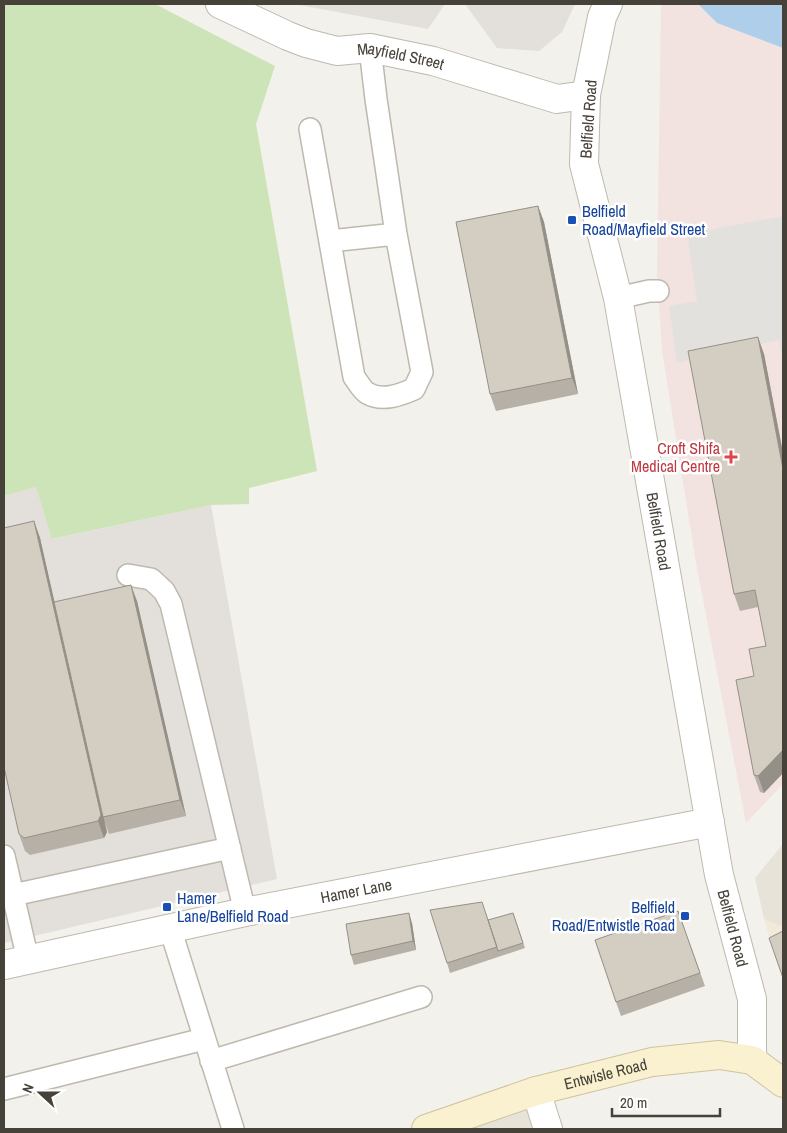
<svg xmlns="http://www.w3.org/2000/svg" width="787" height="1133" font-family="'Archivo Narrow',sans-serif">
  <style>
    .residential { fill: #e7e3d9 }
    .commercial { fill: #f2e9d9 }
    .industrial { fill: #e3e0dc }
    .medical { fill: #f2e3e0 }
    .green { fill: #cde3b8 }
    .parking { fill: #e3e1de }
    .water { fill: #aecee9 }
    .lines { fill: none; stroke-linecap: round; stroke-linejoin: round }
    .lane-casing { stroke: #beb9ae; stroke-width: 24 }
    .street-casing { stroke: #beb9ae; stroke-width: 30 }
    .secondary-casing { stroke: #cec49f; stroke-width: 30 }
    .lane { stroke: #fff; stroke-width: 21 }
    .street { stroke: #fff; stroke-width: 28 }
    .secondary { stroke: #f9f1cf; stroke-width: 28 }
    .wall { fill: #b6b0a6 }
    .shaded-wall { fill: #949087 }
    .building { fill: #d4cdc1; stroke: #949087 }
    .transit-dot { fill: #1a4fb4; stroke: #fff; stroke-width: 2 }
    .health-dot { fill: #e0444e; stroke: #fff; stroke-width: 2 }
    .labels { text-anchor: middle; dominant-baseline: central; stroke-width: 5; stroke-linejoin: round; paint-order: stroke }
    .street-label { font-size: 16px; fill: #474239; stroke: #fff }
    .transit-label { font-size: 16px; fill: #164399; stroke: #fff; text-anchor: start }
    .health-label { font-size: 16px; fill: #be3a42; stroke: #fff; text-anchor: end }
  </style>
  <rect width="100%" height="100%" fill="#f3f1eb"/>
  <path class="residential" d="M 783,844 L 783,927 L 764,919 L 755,878 Z
    M 526,1109 L 532,1129 L 467,1129 Z"/>
  <path class="commercial" d="M 764,919 L 783,927 L 783,978 L 775,957 Z"/>
  <path class="industrial" d="M 294,4 L 445,4 L 428,29 Z
    M 465,4 L 575,4 L 562,32 L 539,51 L 497,48 Z
    M 36,487 L 53,539 L 211,505 L 277,879 L 4,943 L 4,496 Z"/>
  <path class="medical" d="M 661,4 L 698,4 L 717,23 L 783,48 L 783,784 L 746,823 L 696,563 L 662,351 L 657,275 Z"/>
  <path class="green" d="M 4,4 L 155,4 L 275,66 L 256,124 L 317,471 L 249,488 L 249,504 L 211,505 L 52,539 L 36,487 L 4,496 Z"/>
  <path class="parking" d="M 783,216 L 783,365 L 779,340 L 677,363 L 669,306 L 697,301 L 687,234 Z"/>
  <path class="water" d="M 698,4 L 783,4 L 783,48 L 717,23 Z"/>
  <g class="lines">
    <defs>
      <path id="lane" d="M 310,129 L 354,377 C 358,382 362,390 367,393 C 382,402 400,395 414,389 L 422,372 L 396,234 L 376,99 L 370,48
        M 330,241 L 396,234
        M 618,298 L 649,291 L 658,291
        M 128,575 L 151,579 L 164,591 L 171,604 L 245,912
        M 4,856 L 28,960
        M 13,895 L 230,848
        M 170,928 L 233,1129
        M 211,1061 L 421,997
        M 4,1089 L 204,1039"/>
      <g id="street">
        <path id="s1" d="M 220,4 L 288,36 L 306,43 L 337,51 L 370,48 L 433,61 L 557,99 L 586,95"/>
        <path id="s2" d="M 608,4 L 602,17 L 586,95 L 584,164 L 618,298 L 719,875 L 752,999 L 752,1060"/>
        <path id="s3" d="M 4,965 L 245,912 L 710,822"/>
        <path d="M 536,1091 L 548,1129"/>
      </g>
      <g id="secondary">
        <path id="s4" d="M 426,1129 L 536,1091 L 652,1062 L 719,1055 L 752,1060 L 783,1083"/>
      </g>
    </defs>
    <use href="#lane" class="lane-casing"/>
    <use href="#street" class="street-casing"/>
    <use href="#secondary" class="secondary-casing"/>
    <use href="#lane" class="lane"/>
    <use href="#street" class="street"/>
    <use href="#secondary" class="secondary"/>
  </g>
  <path class="wall" d="M 538,206 L 544,222 L 578,394 L 496,411 L 490,394 Z
    M 764,354 L 783,453 L 783,773 L 764,793 L 760,792 L 754,775 L 754,676 L 766,646 L 758,607 L 740,611 L 734,594 Z
    M 34,521 L 40,538 L 54,602 L 137,601 L 186,816 L 109,834 L 104,820 L 107,832 L 104,838 L 30,855 L 25,851 L 19,834 Z
    M 678,911 L 705,986 L 621,1016 L 616,1002 Z
    M 513,913 L 525,948 L 450,973 L 447,963 L 489,920 Z
    M 412,923 L 416,950 L 354,965 L 351,955 Z"/>
  <path class="shaded-wall" d="M 538,206 L 544,222 L 578,394 L 572,378 Z
    M 758,337 L 764,354 L 783,453 L 783,469 Z
    M 34,521 L 40,538 L 107,832 L 104,838 L 98,821 Z
    M 131,585 L 137,601 L 186,816 L 180,800 Z
    M 783,750 L 783,773 L 764,793 L 758,776 Z
    M 409,913 L 412,923 L 416,950 L 413,941 Z"/>
  <path class="building" d="M 538,206 L 572,378 L 490,394 L 456,222 Z
    M 758,337 L 783,469 L 783,750 L 758,776 L 754,775 L 736,680 L 754,676 L 749,649 L 766,646 L 755,590 L 734,594 L 688,351 Z
    M 34,521 L 101,815 L 98,821 L 24,838 L 19,834 L 4,767 L 4,528 Z
    M 131,585 L 180,800 L 103,817 L 54,602 Z
    M 482,902 L 497,947 L 447,963 L 430,910 Z
    M 678,911 L 700,973 L 616,1002 L 595,940 Z
    M 409,913 L 413,941 L 351,955 L 346,924 Z
    M 513,913 L 523,943 L 498,951 L 488,920 Z
    M 783,931 L 783,978 L 769,938 Z"/>
  <g class="transit-dot">
    <rect x="567" y="215" width="10" height="10" rx="2.5"/>
    <rect x="162" y="902" width="10" height="10" rx="2.5"/>
    <rect x="680" y="911" width="10" height="10" rx="2.5"/>
  </g>
  <path class="health-dot" d="M728.5 449.5h5v5h5v5h-5v5h-5v-5h-5v-5h5z"/>
  <g class="labels">
    <g class="street-label">
      <text stroke="none"><textPath href="#s1" startOffset="191">Mayfield Street</textPath></text>
      <text transform="translate(588 119) rotate(-86)">Belfield Road</text>
      <text stroke="none"><textPath href="#s2" startOffset="538">Belfield Road</textPath></text>
      <text stroke="none"><textPath href="#s3" startOffset="360">Hamer Lane</textPath></text>
      <text stroke="none"><textPath href="#s2" startOffset="942">Belfield Road</textPath></text>
      <text stroke="none"><textPath href="#s4" startOffset="188">Entwisle Road</textPath></text>
    </g>
    <g class="transit-label">
      <text x="582" y="211">Belfield<tspan x="582" dy="18">Road/Mayfield Street</tspan></text>
      <text x="177" y="898">Hamer<tspan x="177" dy="18">Lane/Belfield Road</tspan></text>
      <text x="675" y="907" text-anchor="end">Belfield<tspan x="675" dy="18">Road/Entwistle Road</tspan></text>
    </g>
    <g class="health-label">
      <text x="720" y="448">Croft Shifa<tspan x="720" dy="18">Medical Centre</tspan></text>
    </g>
  </g>
  <rect width="787" height="1133" fill="none" stroke="#474239" stroke-width="10"/>
  <g transform="translate(40 1093) rotate(291)" stroke="#ffffff" stroke-width="4" paint-order="stroke">
  <path d="M0-4L9 19L0 12L-9 19Z" fill="#474239"/>
  <text y="-8" font-size="14" font-weight="bold" text-anchor="middle" fill="#474239">N</text>
  </g>
  <path d="M612 1108v8h108v-8" fill="none" stroke="#474239" stroke-width="2.5"/>
  <text x="620" y="1108" font-size="15" fill="#474239" stroke="#ffffff" stroke-width="4" paint-order="stroke">20 m</text>
</svg>
